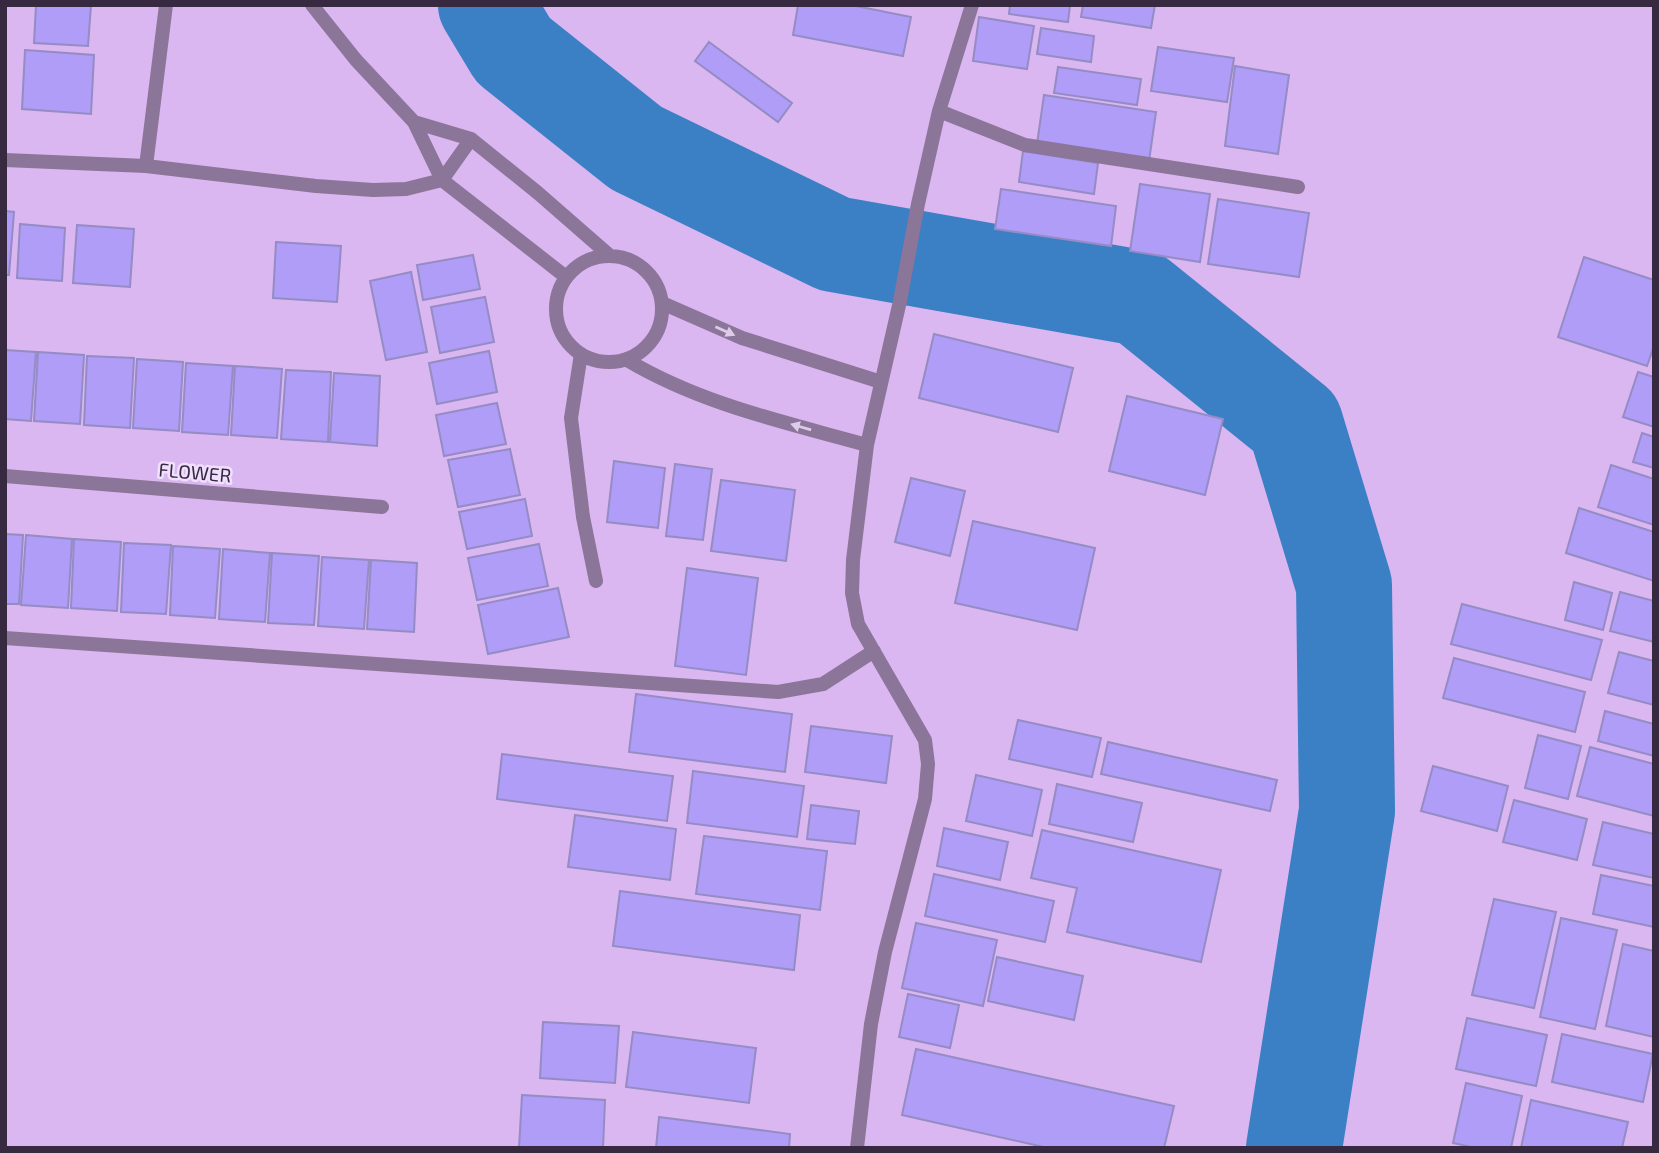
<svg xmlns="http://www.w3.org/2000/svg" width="1659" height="1153" font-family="'Exo 2',sans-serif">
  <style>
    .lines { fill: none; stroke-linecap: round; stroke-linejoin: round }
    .river { stroke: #3b7fc5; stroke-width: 96 }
    .building { fill: #af9df7; stroke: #958bc5; stroke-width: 2 }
    .minor { stroke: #8b7599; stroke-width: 14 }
    .oneway { fill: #ddcbe9 }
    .labels { text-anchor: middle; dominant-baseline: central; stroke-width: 5; stroke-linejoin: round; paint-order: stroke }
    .street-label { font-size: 19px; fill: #372940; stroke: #f1e0fd }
  </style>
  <rect width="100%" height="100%" fill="#dab7f0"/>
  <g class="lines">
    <path class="river" d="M 486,5 L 513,50 L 636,148 L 834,244 L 1140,298 L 1295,423 L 1344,585 L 1347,811 L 1294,1148"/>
  </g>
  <path class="building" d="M 36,5 L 91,5 L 88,46 L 34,43 Z
    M 798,5 L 851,5 L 911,17 L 903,56 L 793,35 Z
    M 1010,5 L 1070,5 L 1068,22 L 1009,14 Z
    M 1083,5 L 1155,5 L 1151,28 L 1081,17 Z
    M 979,17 L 1034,26 L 1027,69 L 973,61 Z
    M 1041,28 L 1094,36 L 1091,62 L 1037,54 Z
    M 709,42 L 792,103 L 778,122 L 695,61 Z
    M 1158,47 L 1234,58 L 1227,102 L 1151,91 Z
    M 25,50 L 94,55 L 91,114 L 22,109 Z
    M 1235,66 L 1289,75 L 1278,154 L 1225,146 Z
    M 1058,67 L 1141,79 L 1137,105 L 1054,93 Z
    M 1044,95 L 1156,112 L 1149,161 L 1037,144 Z
    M 1023,151 L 1098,163 L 1094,194 L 1019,182 Z
    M 1140,184 L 1210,194 L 1200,262 L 1130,251 Z
    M 1001,189 L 1116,206 L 1111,246 L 995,229 Z
    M 1218,199 L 1309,213 L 1299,277 L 1208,264 Z
    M 5,211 L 14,212 L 9,275 L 5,275 Z
    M 20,224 L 65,228 L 62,281 L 17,278 Z
    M 77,225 L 134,229 L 130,287 L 73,283 Z
    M 276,242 L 341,246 L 337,302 L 273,298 Z
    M 473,255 L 480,289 L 423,300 L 417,265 Z
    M 1584,257 L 1654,280 L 1654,346 L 1647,366 L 1558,337 Z
    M 411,272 L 427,352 L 386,360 L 370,281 Z
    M 485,297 L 494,342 L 440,353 L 431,307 Z
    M 934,334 L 1073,368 L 1058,432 L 919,398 Z
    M 5,350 L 36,352 L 31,421 L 5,419 Z
    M 489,351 L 497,392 L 437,404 L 429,363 Z
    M 38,352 L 84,355 L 80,424 L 34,421 Z
    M 87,356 L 134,358 L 130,428 L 84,425 Z
    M 137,359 L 183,362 L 179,431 L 133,428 Z
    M 186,363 L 233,366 L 228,435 L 182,432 Z
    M 235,366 L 282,369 L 277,438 L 231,435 Z
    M 286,370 L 331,372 L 328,442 L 281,439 Z
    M 1638,372 L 1654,377 L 1654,427 L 1623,417 Z
    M 334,373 L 380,376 L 377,446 L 330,442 Z
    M 1127,396 L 1223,419 L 1205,495 L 1109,471 Z
    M 497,403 L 506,444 L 444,456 L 436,415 Z
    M 1642,433 L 1654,437 L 1654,468 L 1633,462 Z
    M 510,449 L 520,495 L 458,507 L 448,460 Z
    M 614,461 L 665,468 L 658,528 L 607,522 Z
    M 675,464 L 712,469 L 703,540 L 666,536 Z
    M 1611,465 L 1654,479 L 1654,525 L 1598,507 Z
    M 911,478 L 965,491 L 950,556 L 895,542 Z
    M 721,480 L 795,490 L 786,561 L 711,551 Z
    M 525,499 L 532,536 L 467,549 L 459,512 Z
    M 1579,508 L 1654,532 L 1654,581 L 1566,553 Z
    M 973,521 L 1095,548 L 1077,630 L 955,603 Z
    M 5,534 L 23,535 L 19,604 L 5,604 Z
    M 26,535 L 72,539 L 68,608 L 21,605 Z
    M 74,539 L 121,542 L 117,611 L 71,608 Z
    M 124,543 L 171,545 L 166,614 L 121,612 Z
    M 539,544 L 548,586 L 477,600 L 468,558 Z
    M 173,546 L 220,549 L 215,618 L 170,615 Z
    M 223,549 L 270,553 L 265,622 L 219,619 Z
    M 272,553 L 319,556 L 314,625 L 268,623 Z
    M 322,557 L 369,560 L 364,629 L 318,626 Z
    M 371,560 L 417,563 L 414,632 L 367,629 Z
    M 687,568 L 758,578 L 746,675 L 675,666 Z
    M 1574,582 L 1612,593 L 1603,630 L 1565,620 Z
    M 558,588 L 569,637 L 488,654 L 478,605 Z
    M 1620,592 L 1654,601 L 1654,642 L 1610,631 Z
    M 1462,604 L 1602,640 L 1591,680 L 1451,644 Z
    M 1619,652 L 1654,661 L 1654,705 L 1608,693 Z
    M 1454,658 L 1585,692 L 1575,732 L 1443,698 Z
    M 636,694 L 792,714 L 785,772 L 629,752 Z
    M 1605,711 L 1654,724 L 1654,756 L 1598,741 Z
    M 1018,720 L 1101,738 L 1092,777 L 1009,759 Z
    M 811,726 L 892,736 L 886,783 L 805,772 Z
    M 1538,735 L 1581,746 L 1568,799 L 1525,788 Z
    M 1108,742 L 1277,780 L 1270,811 L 1101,774 Z
    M 1590,747 L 1654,764 L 1654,816 L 1577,796 Z
    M 502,754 L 673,776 L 667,821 L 497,799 Z
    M 1433,766 L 1508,786 L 1497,831 L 1421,811 Z
    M 693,771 L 804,786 L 797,837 L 687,823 Z
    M 976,775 L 1042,790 L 1032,836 L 966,821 Z
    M 1057,784 L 1142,803 L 1133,842 L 1049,824 Z
    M 1514,800 L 1587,819 L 1577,860 L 1503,842 Z
    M 811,805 L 859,811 L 855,844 L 807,839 Z
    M 575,815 L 676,829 L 670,880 L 568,867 Z
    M 1603,822 L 1654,834 L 1654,878 L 1593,865 Z
    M 944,828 L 1008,842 L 1000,880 L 937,866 Z
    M 1042,830 L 1221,870 L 1201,962 L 1067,932 L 1077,888 L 1031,878 Z
    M 704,836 L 827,851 L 820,910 L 696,894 Z
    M 934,874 L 1054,901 L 1045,942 L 925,916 Z
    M 1601,875 L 1654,886 L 1654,927 L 1593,914 Z
    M 620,891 L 800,915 L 794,970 L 613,946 Z
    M 1494,899 L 1556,912 L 1534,1008 L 1472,995 Z
    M 1561,918 L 1617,930 L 1595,1029 L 1540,1017 Z
    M 916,923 L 997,940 L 983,1006 L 902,988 Z
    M 1623,944 L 1654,951 L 1654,1037 L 1606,1026 Z
    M 997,957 L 1083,976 L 1074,1020 L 988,1001 Z
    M 908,994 L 959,1005 L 950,1048 L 899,1037 Z
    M 1467,1018 L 1547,1035 L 1536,1086 L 1456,1069 Z
    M 543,1022 L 619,1026 L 615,1083 L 540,1078 Z
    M 633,1032 L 756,1048 L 749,1103 L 626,1087 Z
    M 1562,1034 L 1653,1054 L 1643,1102 L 1552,1082 Z
    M 916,1049 L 1174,1106 L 1164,1148 L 1048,1148 L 902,1115 Z
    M 1466,1083 L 1522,1096 L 1511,1148 L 1476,1148 L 1453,1143 Z
    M 522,1095 L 605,1100 L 603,1148 L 519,1148 Z
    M 1531,1100 L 1628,1122 L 1622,1148 L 1521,1148 Z
    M 659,1117 L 790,1134 L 789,1148 L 656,1148 Z"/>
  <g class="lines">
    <path class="minor" d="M 312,5 L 356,60 L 414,122 L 442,180 L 566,277
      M 939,111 L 1025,145 L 1298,187
      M 414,122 L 471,139 L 538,193 L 609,255
      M 5,160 L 146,166 L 316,186 L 373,190 L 406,189 L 442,180 L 471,139
      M 146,166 L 166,5
      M556 309a53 53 0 1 1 106 0a53 53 0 1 1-106 0Z
      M 662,303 L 742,338 L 881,382
      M 581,354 L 571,418 L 583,517 L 596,581
      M 627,360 C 701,404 784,422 867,445
      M 5,476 L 382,507
      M 5,638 L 778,692 L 823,684 L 874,651
      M 857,1148 L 871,1024 L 885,952 L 925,799 L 928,764 L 925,740 L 858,624 L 852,593 L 853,560 L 867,445 L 900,301 L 918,204 L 939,111 L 972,5"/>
  </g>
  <defs><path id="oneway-solid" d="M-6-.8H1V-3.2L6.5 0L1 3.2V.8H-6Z" transform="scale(1.75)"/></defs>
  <g class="oneway">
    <use href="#oneway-solid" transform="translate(725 331) rotate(24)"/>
    <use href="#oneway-solid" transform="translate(801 427) rotate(-164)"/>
  </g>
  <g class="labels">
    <g class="street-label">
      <text transform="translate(195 472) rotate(5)">FLOWER</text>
    </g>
  </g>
  <rect width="1659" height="1153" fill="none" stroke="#372940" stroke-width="14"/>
</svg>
